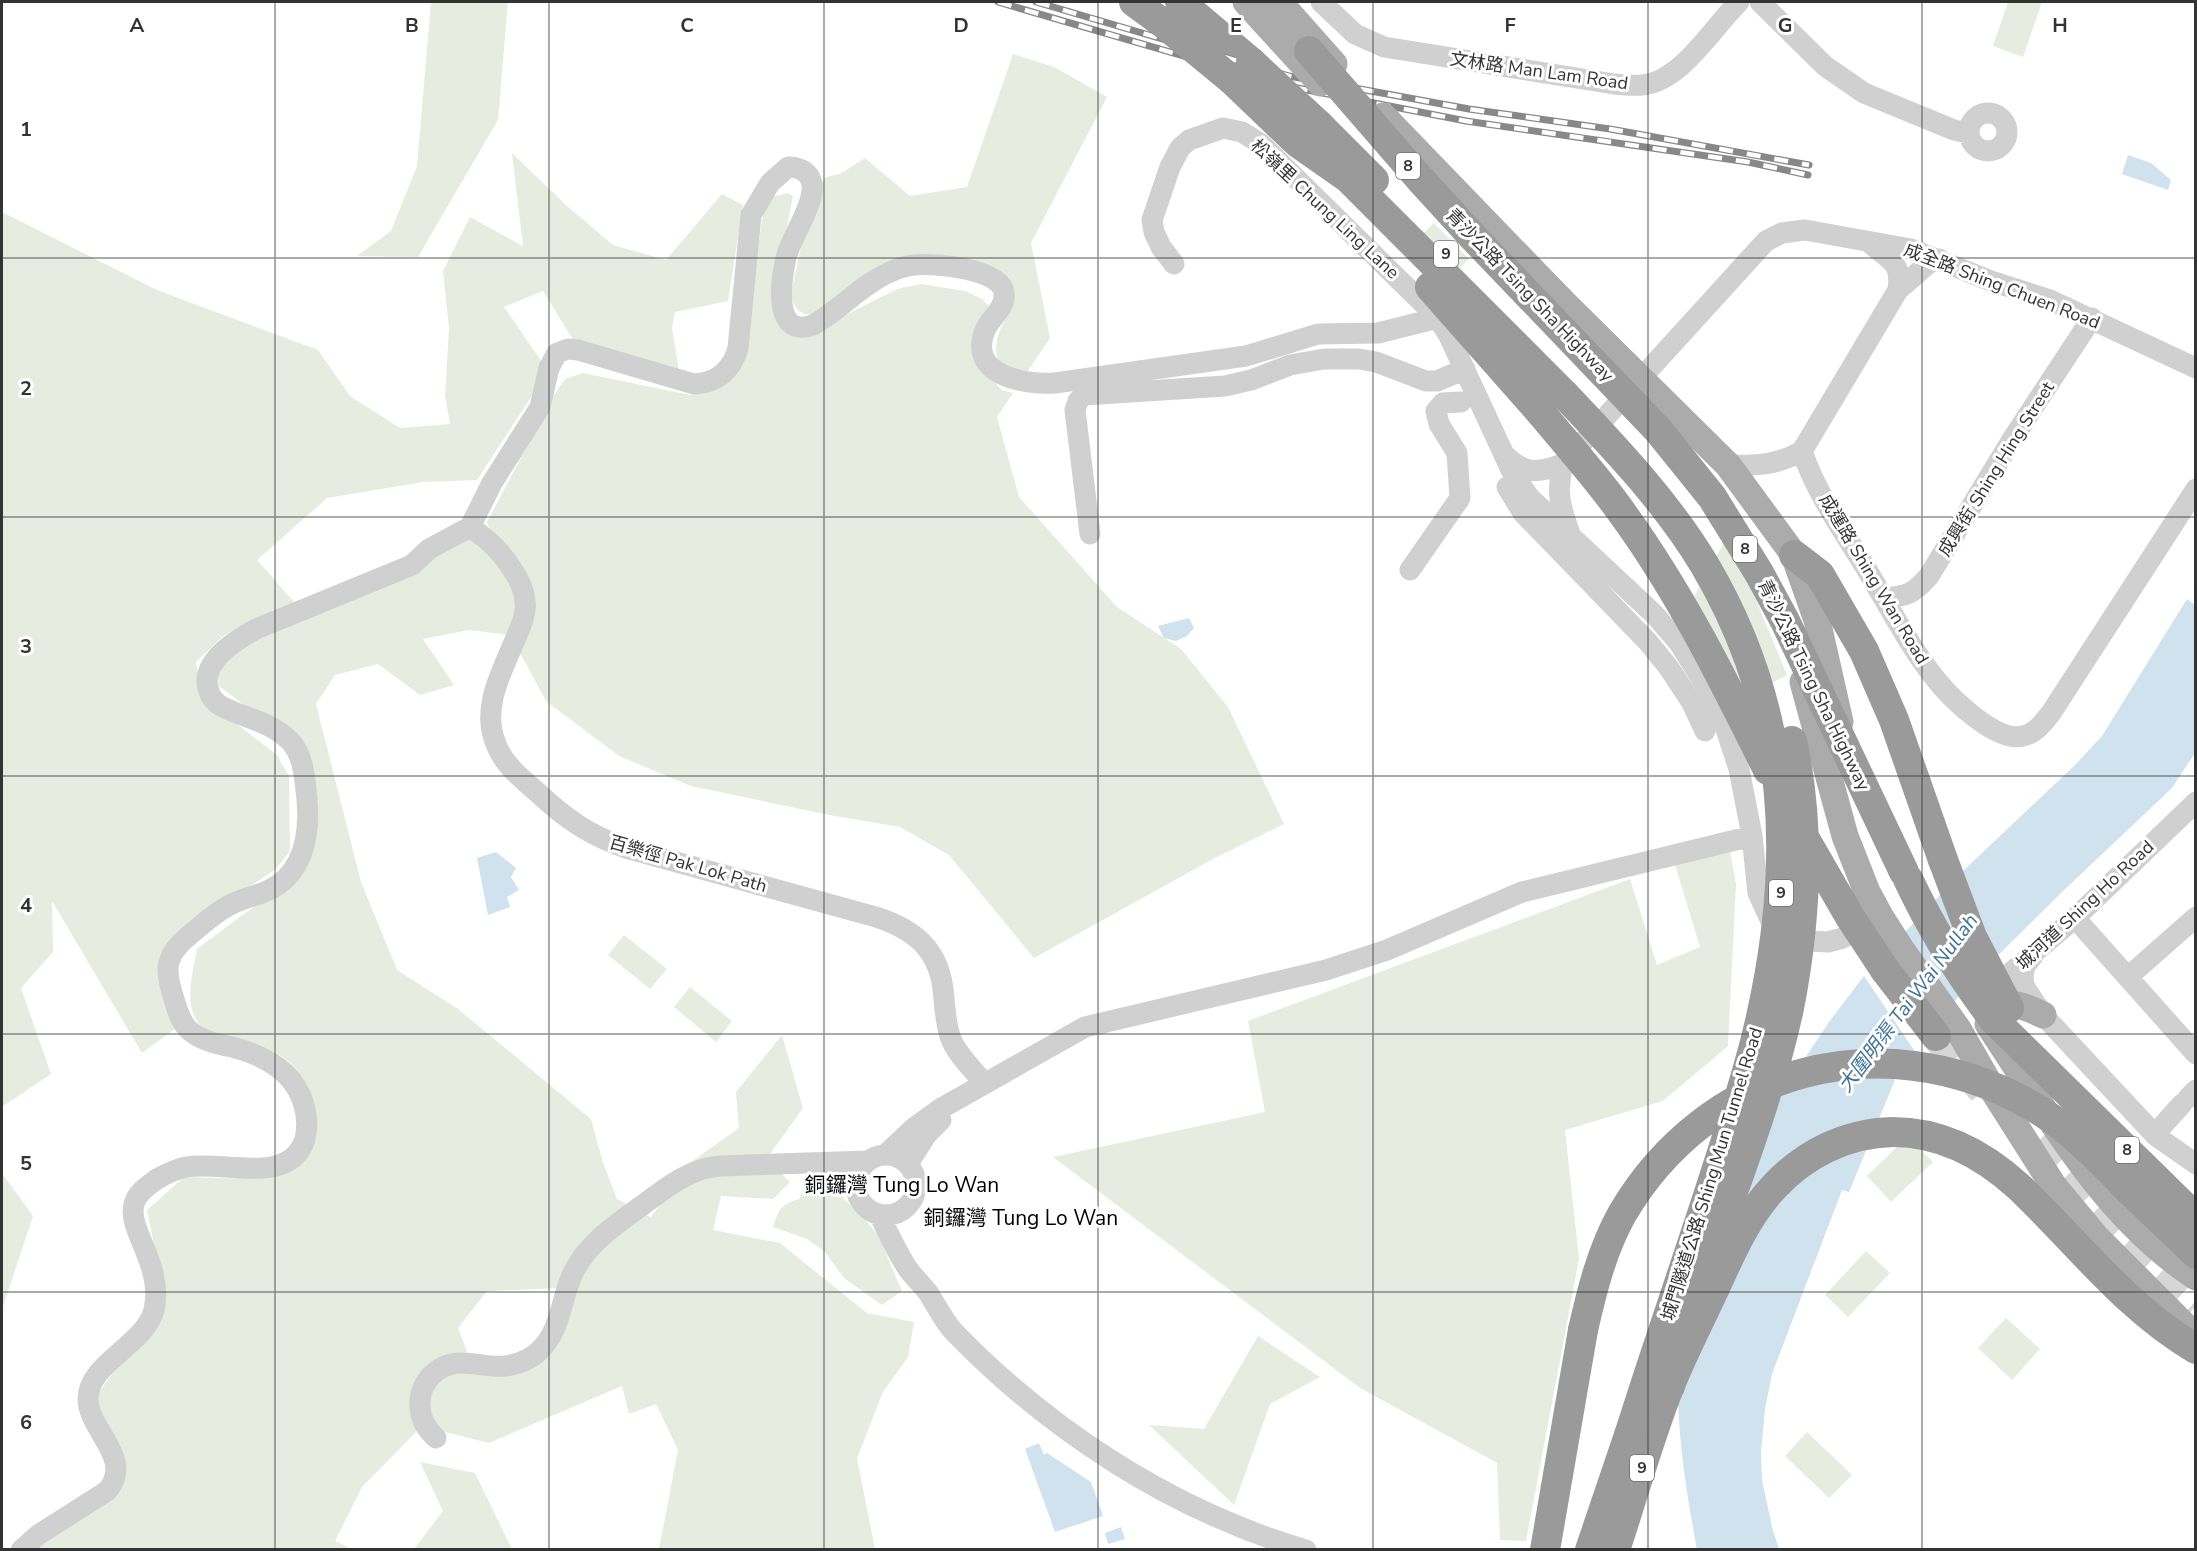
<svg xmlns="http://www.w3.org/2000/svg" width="2197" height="1551" font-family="'Nunito Sans','Noto Sans TC',sans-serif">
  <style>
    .green { fill: #e6ecdf }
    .water { fill: #cfe2ee }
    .pier { fill: #fff }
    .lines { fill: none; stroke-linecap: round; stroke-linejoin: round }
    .highway-tunnel { stroke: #d6d6d6; stroke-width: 30; stroke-dasharray: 30 15; stroke-linecap: butt }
    .minor { stroke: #d0d0d0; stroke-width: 21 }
    .major { stroke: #ababab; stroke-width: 27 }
    .highway { stroke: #9a9a9a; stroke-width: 30 }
    .rail-casing { stroke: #888; stroke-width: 7 }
    .rail { stroke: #fff; stroke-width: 4.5; stroke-dasharray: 14; stroke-linecap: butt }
    .major-bridge { stroke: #ababab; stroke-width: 27 }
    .highway-bridge { stroke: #9a9a9a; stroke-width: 30 }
    .grid { fill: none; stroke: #333; stroke-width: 1.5; stroke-opacity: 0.55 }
    .labels { text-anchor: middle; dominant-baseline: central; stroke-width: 6; stroke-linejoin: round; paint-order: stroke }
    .shield { fill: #fff; stroke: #707070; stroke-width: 1.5 }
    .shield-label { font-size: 16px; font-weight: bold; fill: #333 }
    .street-label { font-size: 18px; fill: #333; stroke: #fff }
    .water-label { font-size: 20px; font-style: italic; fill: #3e7498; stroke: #fff }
    .quarter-label { font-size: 21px; fill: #000; stroke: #fff }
    .grid-label { font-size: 20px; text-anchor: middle; font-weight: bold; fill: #333; stroke: #fff; stroke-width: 6; stroke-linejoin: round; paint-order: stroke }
  </style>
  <rect width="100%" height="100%" fill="#fff"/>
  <path class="green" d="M 431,2 L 508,2 L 498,120 L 418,257 L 357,256 L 391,231 L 417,166 Z
    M 2008,2 L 2042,2 L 2023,57 L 1993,46 Z
    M 1013,54 L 1054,67 L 1107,97 L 1031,243 L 1050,338 L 1023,378 C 1017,374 1007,370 1002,365 C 990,351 999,331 1006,318 L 992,284 L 920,266 L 808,315 C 794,311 791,301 792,288 L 813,194 L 826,177 L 840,174 L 865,158 L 910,196 L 967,187 Z
    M 512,153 L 567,206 L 613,245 L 666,260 L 722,194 L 743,205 L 728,301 L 675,312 L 672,328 L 679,371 L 583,356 L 543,291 L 504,307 L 548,371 L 477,480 L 423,482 L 327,498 L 257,560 L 295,603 L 252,620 L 223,636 L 196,662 L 202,697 L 277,755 L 289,776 L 290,851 L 276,869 L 234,897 L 179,938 L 169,1002 L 179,1026 L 142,1053 L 52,901 L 53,952 L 21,988 L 51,1074 L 2,1107 L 2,212 L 157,290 L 318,350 L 350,396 L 400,428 L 450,424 L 445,396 L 449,328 L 443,271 L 470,217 L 523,246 Z
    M 787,193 L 793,196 L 775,286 L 780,316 L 826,325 L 897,289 L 921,284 L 965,291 L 982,299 L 988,305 L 988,375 L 1002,390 L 1013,393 L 997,417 L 1019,497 L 1117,607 L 1181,649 L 1228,707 L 1284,824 L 1213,859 L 1034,958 L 949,855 L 900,827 L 829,815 L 691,786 L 619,756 L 546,701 L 519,651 L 530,626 L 487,522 L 554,395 L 565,379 L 583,373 L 690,395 L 705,392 L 743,344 L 765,202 L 775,196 Z
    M 1434,223 L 1469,259 L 1445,282 L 1410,246 Z
    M 474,535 L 503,565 L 519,603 L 511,635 L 469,630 L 423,639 L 454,685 L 420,695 L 378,664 L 335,675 L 316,704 L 361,882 L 397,970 L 458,1009 L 591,1119 L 603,1163 L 617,1199 L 632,1207 L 559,1288 L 487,1291 L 458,1328 L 469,1357 L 444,1361 L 418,1430 L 362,1487 L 335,1541 L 352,1549 L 30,1550 L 118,1479 L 95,1398 L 165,1299 L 147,1210 L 184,1177 C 220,1177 305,1189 314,1142 C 321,1109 308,1072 279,1055 C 266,1047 250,1044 236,1040 C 223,1036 207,1035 199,1024 C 183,1003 193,973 197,949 L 245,913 L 290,883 L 309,858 L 292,741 L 219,686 L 217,669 L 235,652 L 260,638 L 434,557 Z
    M 1725,541 L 1746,576 L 1787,675 L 1737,701 L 1687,609 Z
    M 1730,850 L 1736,884 L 1728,1046 L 1663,1101 L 1565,1130 L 1579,1259 L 1526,1541 L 1500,1540 L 1497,1463 L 1360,1388 L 1053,1157 L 1265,1112 L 1248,1021 L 1630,879 L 1657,965 L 1700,947 L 1675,865 Z
    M 624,935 L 667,969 L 650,989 L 608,955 Z
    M 690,987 L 732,1021 L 716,1042 L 674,1007 Z
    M 782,1035 L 803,1108 L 770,1154 L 691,1162 L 739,1128 L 736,1092 Z
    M 1908,1136 L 1933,1162 L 1891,1202 L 1867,1176 Z
    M 816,1172 L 865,1219 L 879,1237 L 902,1291 L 882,1305 L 844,1278 L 825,1252 L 807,1239 L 773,1227 C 779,1209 780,1205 799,1199 Z
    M 2,1173 L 33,1216 L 2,1310 Z
    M 781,1173 L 790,1182 L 773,1199 L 721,1196 L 713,1230 L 780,1243 L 867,1313 L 914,1322 L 908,1357 L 883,1392 L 857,1458 L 875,1549 L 659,1549 L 678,1450 L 656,1404 L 629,1414 L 622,1386 L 489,1443 L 441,1431 L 429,1415 L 431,1389 L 449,1372 L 515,1372 L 577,1284 L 594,1255 L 644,1214 L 651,1217 L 670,1191 L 717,1174 Z
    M 1866,1251 L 1890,1273 L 1848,1317 L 1825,1295 Z
    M 2006,1318 L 2040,1349 L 2012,1380 L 1978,1348 Z
    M 1258,1336 L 1320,1377 L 1270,1404 L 1234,1505 L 1149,1425 L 1204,1429 Z
    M 1807,1432 L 1852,1475 L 1829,1498 L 1785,1456 Z
    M 420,1462 L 475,1473 L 512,1549 L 414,1549 L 443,1511 Z"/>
  <path class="water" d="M 2128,155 L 2151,163 L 2171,180 L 2168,190 L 2122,174 Z
    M 2187,599 L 2195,605 L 2195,753 L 2172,788 L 2062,892 L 1970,983 L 1910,1055 L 1899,1070 L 1849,1192 L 1842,1190 L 1772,1374 L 1765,1409 L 1761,1452 L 1762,1480 L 1772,1527 L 1779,1549 L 1697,1550 C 1688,1501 1680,1453 1678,1403 L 1781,1094 L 1829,1022 L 1867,972 L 1964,870 L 2075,765 L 2102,736 Z
    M 1189,618 L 1194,628 L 1187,636 L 1176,641 L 1164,638 L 1158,626 Z
    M 496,852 L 516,868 L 511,877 L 519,890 L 507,897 L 510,907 L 488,915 L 477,858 Z
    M 1039,1443 L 1044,1455 L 1047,1453 L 1091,1482 L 1103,1516 L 1055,1532 L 1025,1449 Z
    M 1121,1527 L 1125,1539 L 1108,1544 L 1105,1533 Z"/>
  <path class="pier" d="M 1889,944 L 1930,1037 L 1916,1053 L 1862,973 Z"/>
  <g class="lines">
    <path class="highway-tunnel" d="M 1936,1036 L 1983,1091
      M 2034,1145 L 2106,1221 L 2196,1306"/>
    <path class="minor" d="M 1321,2 L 1355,34 L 1384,47 L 1614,84 C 1623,85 1632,86 1642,85 C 1681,82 1713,27 1739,2
      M 1760,2 L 1825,66 L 1864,93 L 1954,130 L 1968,133
      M1969 132a19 19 0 1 1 38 0a19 19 0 1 1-38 0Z
      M 1871,244 C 1890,261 1902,261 1898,290
      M 1939,259 L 1929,263 L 1898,290 L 1802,451 C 1816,493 1844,532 1867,570 C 1890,608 1910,648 1938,682 C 1953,700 1997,743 2023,736 C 2035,734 2044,722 2051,713 L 2196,489
      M 1174,264 L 1161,247 L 1154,232 L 1152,220 L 1170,167 L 1180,148 L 1189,140 L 1223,128 L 1242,132 L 1261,144 L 1438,318 L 1449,336 L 1513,474 L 1530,498 L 1655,615 L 1679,643 L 1711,694 L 1725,726 L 1739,769 L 1752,836 L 1758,893 L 1770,919 L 1784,932 L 1808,941 L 1828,942 L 1843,938 L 1869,923
      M 1506,456 C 1526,475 1538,473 1563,464
      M 1728,465 C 1755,466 1778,465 1802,451
      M 1507,487 L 1523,513 L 1648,642 L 1669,668 L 1692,703 L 1705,731
      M 470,527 C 488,539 503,553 514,572 C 520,581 524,591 525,601 C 527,614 520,628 515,640 C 501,673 481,709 496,744 C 503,764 521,778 537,792 C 566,819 590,836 629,849 L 876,917 C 913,929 938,948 943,989 C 945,1006 945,1023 951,1039 C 958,1056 973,1069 984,1083
      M 1090,534 L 1075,410 L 1078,401 L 1084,395 L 1225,386 L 1251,380 L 1290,365 L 1324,359 L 1359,359 L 1376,362 L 1426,381 L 1437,381 L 1465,369
      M 1570,534 C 1560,506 1556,493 1563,464 L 1766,241 L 1782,233 L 1805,230 L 1911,249 L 1991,281 L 2050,300 L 2196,368
      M 1410,570 L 1460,498 L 1457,453 L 1439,424 L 1436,411 L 1443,403 L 1461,402
      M 1884,598 C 1908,596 1913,594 1929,576 L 2013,438 L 2092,318
      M 2075,918 L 2196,1054
      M 2033,956 L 2025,966 L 2023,975 L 2024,986 L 2043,1015 L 2156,1136 L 2196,1164
      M 2128,977 L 2196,917
      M 1988,992 L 2075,918 L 2196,802
      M 2188,1098 L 2196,1090
      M 2163,1125 L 2182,1104
      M 885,1155 L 915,1127 L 940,1109 L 1085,1027 L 1326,970 L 1387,950 L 1522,892 L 1752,836
      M856 1185a30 30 0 1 1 60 0a30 30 0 1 1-60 0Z
      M 908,1164 L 927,1134 L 941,1120
      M 879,1214 C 887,1231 896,1250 906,1266 C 912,1276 922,1284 929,1294 C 937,1307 944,1321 954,1332 C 1050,1431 1173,1511 1306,1550
      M 436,1438 C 425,1428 419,1417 420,1402 C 420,1392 425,1381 433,1374 C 456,1353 480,1369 506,1366 C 518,1364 530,1360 539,1351 C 561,1331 561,1298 573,1273 C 588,1242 618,1223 644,1204 C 658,1194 671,1183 686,1176 C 697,1170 708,1167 721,1166 L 867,1161
      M 21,1550 L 38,1535 L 107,1491 C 135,1459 88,1430 88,1399 C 88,1363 145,1345 154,1310 C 158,1292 154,1272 147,1255 C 142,1239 128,1218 135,1201 C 139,1191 149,1185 157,1179 C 166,1174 176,1169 186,1167 C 222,1160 290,1187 305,1139 C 308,1126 307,1114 303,1102 C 293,1070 263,1055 232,1047 C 217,1044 198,1040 187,1028 C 180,1020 177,1009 174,999 C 171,990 168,979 168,969 C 169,953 180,943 192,933 C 204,923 217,911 232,904 C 243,898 256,896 267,891 C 303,875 310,836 307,800 C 305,781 304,755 290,741 C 272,722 244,718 223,707 C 215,703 210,697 208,688 C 201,661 236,640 256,629 L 412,565 L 429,549 L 470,527 L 492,483 L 540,407 L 549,368 L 557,353 L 568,349 L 578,350 L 694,384 C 717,383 732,370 738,348 L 751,215 L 770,183 L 788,167 C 800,167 810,172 812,184 C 815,204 791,237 786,258 C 781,280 772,339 813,325 C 840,310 860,286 888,273 C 896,269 905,266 914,265 C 934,263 1001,268 1004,293 C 1006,307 992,317 986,328 C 965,375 1024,385 1055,383 L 1246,356 L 1318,334 L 1378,333 L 1438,318"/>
    <path class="major" d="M 1560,299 L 1728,465 L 1794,555 L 1817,620 L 1840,722
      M 1803,682 L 1845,836 L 1867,892 L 1880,916 L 1901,949 L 1958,1029 L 1994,1092 L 2053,1185 L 2097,1238 L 2196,1337
      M 1991,1016 C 2001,994 2028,1008 2043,1015
      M 1988,1024 C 2049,1115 2102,1215 2196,1277"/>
    <path class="highway" d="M 1134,2 L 1164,24
      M 1180,2 L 1251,62
      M 1232,80 L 1298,143 L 1348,178 L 1564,394
      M 1319,125 L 1374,180
      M 1430,287 L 1542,414
      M 1794,555 L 1820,575 L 1864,651 L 1894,720 L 1943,860
      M 1885,970 L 1936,1036
      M 1994,1020 L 2196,1218
      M 2130,1191 L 2196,1254
      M 1545,1550 L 1583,1330
      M 1590,1550 L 1629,1435
      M 1615,1550 C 1633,1496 1649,1438 1670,1385 C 1683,1353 1699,1322 1714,1290 C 1730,1255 1746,1217 1773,1188 C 1804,1154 1846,1133 1893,1132 C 1942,1132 1984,1155 2019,1187 C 2077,1242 2126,1308 2196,1349"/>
    <defs>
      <path id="rail" d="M 998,2 L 1287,86 L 1466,121 L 1748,162 L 1808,175
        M 1036,2 L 1289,76 L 1469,109 L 1610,129 L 1809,165"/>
    </defs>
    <use href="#rail" class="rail-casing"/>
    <use href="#rail" class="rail"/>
    <path class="major-bridge" d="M 1246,2 L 1320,83
      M 1279,2 L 1334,64
      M 1383,116 L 1560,299"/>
    <path class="highway-bridge" d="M 1164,24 L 1232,80
      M 1309,51 L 1420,179 L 1474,238 L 1658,430 L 1712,497 L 1759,573 L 1785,621 L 1904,872
      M 1251,62 L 1319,125
      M 1564,394 C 1614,447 1666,501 1704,564 C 1792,712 1797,866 1758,1030 C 1745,1085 1726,1139 1709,1193 C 1682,1273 1655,1354 1629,1435
      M 1542,414 C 1570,448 1600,481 1625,517 C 1682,596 1725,683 1768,770
      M 1805,839 L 1850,917 L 1885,970
      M 1943,860 L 1972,937 L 2009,1008
      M 1908,879 C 1932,930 1960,975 1994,1020
      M 1583,1330 C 1592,1290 1602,1250 1622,1214 C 1707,1069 1880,1022 2027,1103 C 2067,1125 2098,1158 2130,1191
      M 1670,1386 C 1677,1360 1684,1333 1693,1307 C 1725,1208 1767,1110 1789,1008 C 1806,921 1811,829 1792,741"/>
  </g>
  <path class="grid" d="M 275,2 L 275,1550M 549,2 L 549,1550M 824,2 L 824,1550M 1098,2 L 1098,1550M 1373,2 L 1373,1550M 1648,2 L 1648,1550M 1922,2 L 1922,1550M 2,258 L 2196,258M 2,517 L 2196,517M 2,776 L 2196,776M 2,1034 L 2196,1034M 2,1292 L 2196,1292"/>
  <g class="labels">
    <g class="shield">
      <rect x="1396" y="153" width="24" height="26" rx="4.5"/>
      <rect x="1434" y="241" width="24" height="26" rx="4.5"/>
      <rect x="1733" y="536" width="24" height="26" rx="4.5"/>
      <rect x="1769" y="880" width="24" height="26" rx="4.5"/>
      <rect x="2115" y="1137" width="24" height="26" rx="4.5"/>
      <rect x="1630" y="1455" width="24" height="26" rx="4.5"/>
    </g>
    <g class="shield-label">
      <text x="1408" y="166">8</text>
      <text x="1446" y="254">9</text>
      <text x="1745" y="549">8</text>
      <text x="1781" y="893">9</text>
      <text x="2127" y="1150">8</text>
      <text x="1642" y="1468">9</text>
    </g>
    <g class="street-label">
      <text transform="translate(1539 71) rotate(8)">文林路 Man Lam Road</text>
      <text transform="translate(1325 209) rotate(43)">松嶺里 Chung Ling Lane</text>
      <text transform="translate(2002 286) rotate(21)">成全路 Shing Chuen Road</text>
      <text transform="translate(1530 295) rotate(46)">青沙公路 Tsing Sha Highway</text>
      <text transform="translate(1996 469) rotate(-58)">成興街 Shing Hing Street</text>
      <text transform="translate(1874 579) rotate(59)">成運路 Shing Wan Road</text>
      <text transform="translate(1814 685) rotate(64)">青沙公路 Tsing Sha Highway</text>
      <text transform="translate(688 864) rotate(16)">百樂徑 Pak Lok Path</text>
      <text transform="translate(2085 905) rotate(-43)">城河道 Shing Ho Road</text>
      <text transform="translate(1712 1174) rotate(-73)">城門隧道公路 Shing Mun Tunnel Road</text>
    </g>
    <g class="water-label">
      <text transform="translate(1908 1003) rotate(-53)">大圍明渠 Tai Wai Nullah</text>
    </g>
    <g class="quarter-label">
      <text x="902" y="1185">銅鑼灣 Tung Lo Wan</text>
      <text x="1021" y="1218">銅鑼灣 Tung Lo Wan</text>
    </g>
  </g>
  <g class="grid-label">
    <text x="137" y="32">A</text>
    <text x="412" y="32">B</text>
    <text x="687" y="32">C</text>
    <text x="961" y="32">D</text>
    <text x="1236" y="32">E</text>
    <text x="1510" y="32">F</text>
    <text x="1785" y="32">G</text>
    <text x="2060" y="32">H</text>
    <text x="26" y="136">1</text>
    <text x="26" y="395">2</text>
    <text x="26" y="653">3</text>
    <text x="26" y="912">4</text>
    <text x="26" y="1170">5</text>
    <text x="26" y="1429">6</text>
  </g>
  <rect width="2197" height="1551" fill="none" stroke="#333333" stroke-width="6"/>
</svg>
